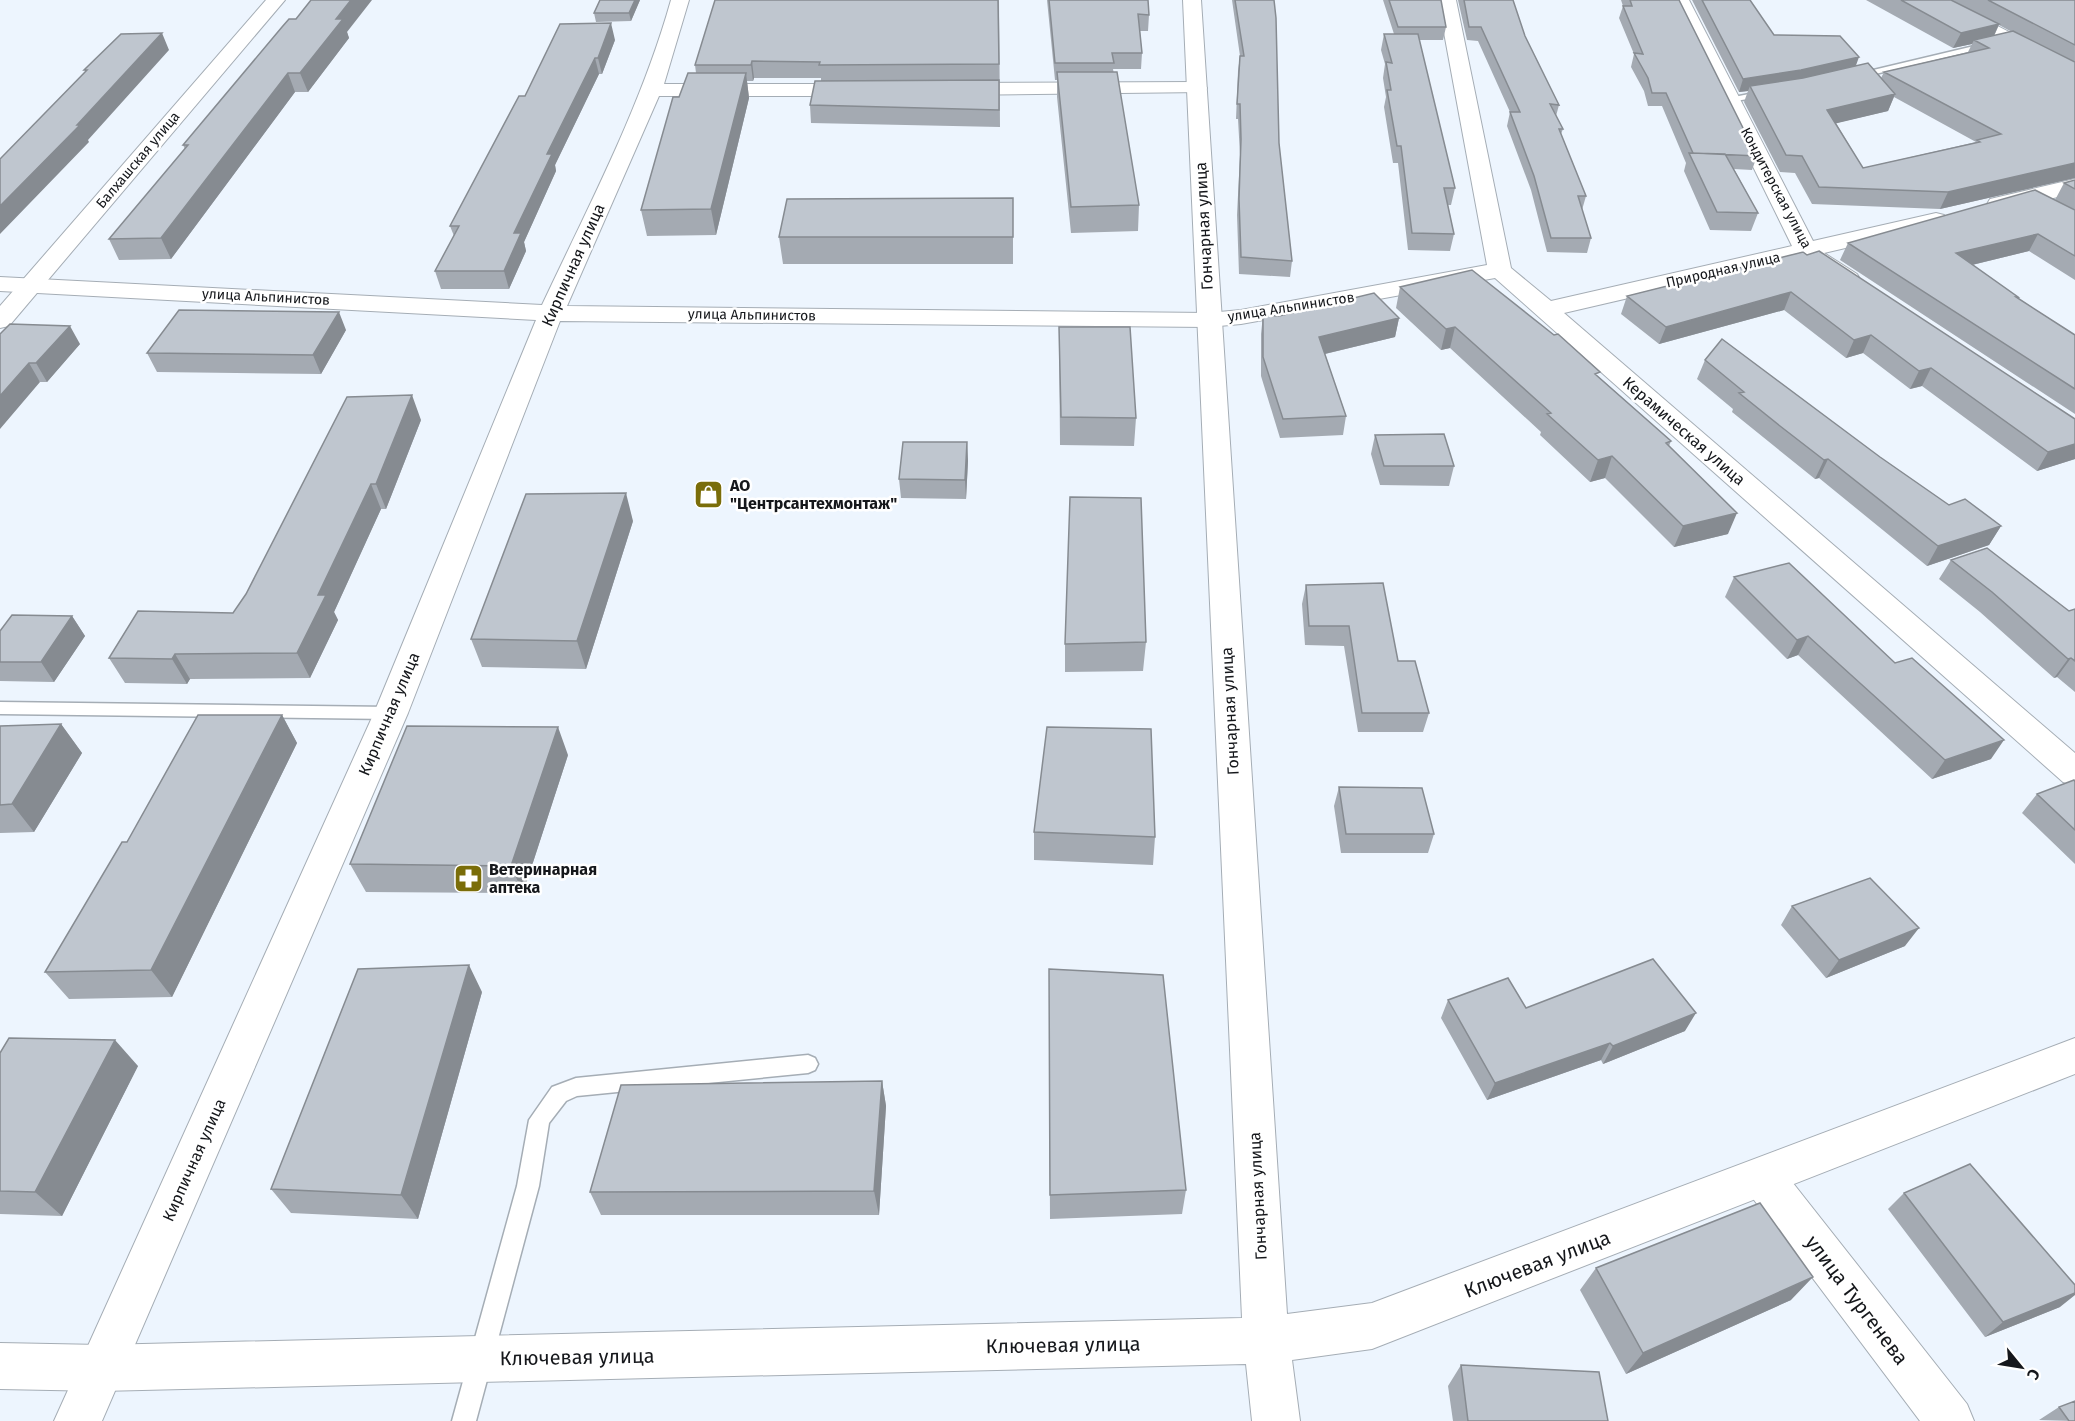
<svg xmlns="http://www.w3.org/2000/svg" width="2075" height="1421" font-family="'Fira Sans',sans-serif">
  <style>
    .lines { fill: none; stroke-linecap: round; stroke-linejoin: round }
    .service-casing { stroke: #a5adb5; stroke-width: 3 }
    .minor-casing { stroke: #a5adb5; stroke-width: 2 }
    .tertiary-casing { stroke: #a5adb5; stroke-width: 2 }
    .service { fill: #fff; fill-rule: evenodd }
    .minor { fill: #fff; fill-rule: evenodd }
    .tertiary { fill: #fff; fill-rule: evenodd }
    .wall { fill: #a4aab2; fill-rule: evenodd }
    .shaded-wall { fill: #868b91 }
    .building { fill: #bfc6cf; stroke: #868b91; stroke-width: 1.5 }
    .labels { text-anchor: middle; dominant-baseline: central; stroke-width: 5; stroke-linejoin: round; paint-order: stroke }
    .far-street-label { font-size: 14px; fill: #15171b; stroke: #fff }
    .street-label { font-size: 16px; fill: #15171b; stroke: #fff }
    .poi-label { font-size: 16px; font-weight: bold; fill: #15171b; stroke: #fff; text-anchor: start }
    .near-street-label { font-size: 20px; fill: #15171b; stroke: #fff }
  </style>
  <rect width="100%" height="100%" fill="#edf5fe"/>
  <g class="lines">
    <defs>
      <path id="service" d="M 1991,42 L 1994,43 L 1994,47 L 1853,79 L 1848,76 Z
        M 1769,90 L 1773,91 L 1773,95 L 1729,102 L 1724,99 Z
        M 0,702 L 391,707 L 399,713 L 391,719 L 0,714 Z
        M 808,1055 L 815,1058 L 818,1064 L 815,1070 L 808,1073 L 577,1096 L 566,1101 L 549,1123 L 539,1186 L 476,1421 L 452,1421 L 517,1186 L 529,1120 L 552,1087 L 576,1078 Z"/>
      <path id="minor" d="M 671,0 L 689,0 L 664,84 L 857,84 L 864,86 L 867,90 L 864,94 L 857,96 L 659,96 L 567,306 L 1208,313 L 1241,310 L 1487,265 L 1438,0 L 1456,0 L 1511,268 L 1551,301 L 1792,246 L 1671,0 L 1689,0 L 1813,241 L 1936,213 L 1944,215 L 1947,220 L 1944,225 L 1824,253 L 1857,274 L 1860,279 L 1857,284 C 1836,289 1817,269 1801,258 L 1564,313 L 2075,753 L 2075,786 L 2063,782 L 1495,278 L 1241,324 L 1208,327 L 560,321 L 408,713 L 102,1421 L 54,1421 L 374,713 L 536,320 L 0,291 L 0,277 L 542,305 C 589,205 641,107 671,0 Z
        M 1924,0 L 1947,0 L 2075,66 L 2075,80 L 1927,4 Z
        M 1197,82 L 1204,84 L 1207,88 L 1204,92 L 953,95 L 946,93 L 943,89 L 946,85 L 953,83 Z
        M 2075,179 L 2075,193 L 1998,211 L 1990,209 L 1987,204 L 1990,199 Z
        M 1763,1158 L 1778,1164 L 1967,1404 L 1974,1421 L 1920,1421 L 1748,1192 L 1742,1178 L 1748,1164 Z"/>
      <path id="tertiary" d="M 266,0 L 285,0 L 9,326 L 0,328 L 0,306 Z
        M 1183,0 L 1201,0 L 1287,1314 L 1372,1303 L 2075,1038 L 2075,1074 L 1372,1349 L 1292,1360 L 1300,1421 L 1252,1421 L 1246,1364 L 101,1391 L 0,1389 L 0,1343 L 101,1345 L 1242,1318 Z"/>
    </defs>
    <use href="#service" class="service-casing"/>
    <use href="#minor" class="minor-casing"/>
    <use href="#tertiary" class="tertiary-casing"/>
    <use href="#service" class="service"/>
    <use href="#minor" class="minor"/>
    <use href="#tertiary" class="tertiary"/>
  </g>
  <path class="wall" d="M 600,0 L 640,0 L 631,21 L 596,22 L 594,13 Z
    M 999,0 L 1000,127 L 811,123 L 810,105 L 821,81 L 821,78 L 754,78 L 753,81 L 747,81 L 749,98 L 716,235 L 647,236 L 641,210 L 679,97 L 696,73 L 695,65 Z
    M 1047,0 L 1148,0 L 1149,15 L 1148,31 L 1140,31 L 1142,53 L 1141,69 L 1113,69 L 1139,205 L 1138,231 L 1071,233 L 1057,97 L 1057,80 L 1055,80 Z
    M 1232,0 L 1274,0 L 1279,143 L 1292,261 L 1290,277 L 1239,274 L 1237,215 L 1240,155 L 1238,119 L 1236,119 L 1238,71 L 1240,56 Z
    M 1383,0 L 1441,0 L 1446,27 L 1443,40 L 1419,40 L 1455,188 L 1451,205 L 1448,205 L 1454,234 L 1450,251 L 1408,250 L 1398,163 L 1393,163 L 1384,107 L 1386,97 L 1383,78 L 1385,64 L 1381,50 L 1384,34 L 1394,34 Z
    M 1458,0 L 1513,0 L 1525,36 L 1559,105 L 1556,116 L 1563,129 L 1561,134 L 1586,196 L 1582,210 L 1591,238 L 1587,253 L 1547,252 L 1531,190 L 1507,126 L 1510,112 L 1478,41 L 1467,40 Z
    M 1621,0 L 1679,0 L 1757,156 L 1752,170 L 1734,169 L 1758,213 L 1751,231 L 1710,230 L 1684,171 L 1686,163 L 1662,106 L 1648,106 L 1644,91 L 1631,67 L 1634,54 L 1619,18 L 1623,6 Z
    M 1692,0 L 1750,0 L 1774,35 L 1856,66 L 1881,78 L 1884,72 L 1968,52 L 1972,44 L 1953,48 L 1866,0 L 2075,0 L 2075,178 L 1940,209 L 1812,204 L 1795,173 L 1780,172 L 1744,102 L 1748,91 L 1739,92 ZM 1999,25 L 2012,32 L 1994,36 ZM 1894,97 L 1976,142 L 1863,168 L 1836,123 L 1888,111 Z
    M 347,32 L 349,38 L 308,92 L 295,92 L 171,259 L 119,260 L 109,239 L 185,149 L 183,145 Z
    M 615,40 L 602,74 L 599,74 L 555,165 L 556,171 L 524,242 L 526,251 L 509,289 L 441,289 L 435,271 L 454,236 L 450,226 L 525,96 Z
    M 2075,180 L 2075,280 L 2029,251 L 1972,265 L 2017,298 L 2075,335 L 2075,414 L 1840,260 L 1848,243 L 2055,200 L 2064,183 Z
    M 1013,198 L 1013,264 L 783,264 L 779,237 Z
    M 1803,252 L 2075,419 L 2075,459 L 2037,471 L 1922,386 L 1910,389 L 1863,353 L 1846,358 L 1784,310 L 1659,344 L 1621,314 L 1627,296 Z
    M 1400,287 L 1599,377 L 1671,441 L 1669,446 L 1728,534 L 1674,547 L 1605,478 L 1590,482 L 1540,435 L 1541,432 L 1450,348 L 1441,350 L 1396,308 Z
    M 1263,315 L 1399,318 L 1395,337 L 1325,354 L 1346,416 L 1343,435 L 1280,438 L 1261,376 L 1261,334 Z
    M 1059,327 L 1136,418 L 1134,446 L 1060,445 Z
    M 346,330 L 321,374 L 157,372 L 147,353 Z
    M 0,334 L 80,344 L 47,382 L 40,382 Z
    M 1705,360 L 1880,457 L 1949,505 L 2001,526 L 1989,545 L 1927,566 L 1819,478 L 1815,479 L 1732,412 L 1733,409 L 1697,379 Z
    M 421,420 L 386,509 L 381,509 L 334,612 L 338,620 L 310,678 L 190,679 L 187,684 L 125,683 L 109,658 L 233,613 Z
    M 1375,435 L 1454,466 L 1449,486 L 1380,485 L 1371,454 Z
    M 967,442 L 968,461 L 966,499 L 901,498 L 899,479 Z
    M 633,521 L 586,669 L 482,667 L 471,639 Z
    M 1951,560 L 2069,611 L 2075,609 L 2075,692 L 2057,677 L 2054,678 L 1980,612 L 1939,579 Z
    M 1734,577 L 1895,663 L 1991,759 L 1932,779 L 1798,655 L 1787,659 L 1725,597 Z
    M 1306,585 L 1398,661 L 1429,713 L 1423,732 L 1358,732 L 1344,646 L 1305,645 L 1302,604 Z
    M 72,616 L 85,636 L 54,682 L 0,681 L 0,631 Z
    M 1146,642 L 1143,671 L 1065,672 L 1065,644 Z
    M 282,715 L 297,743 L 172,997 L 69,999 L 45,972 Z
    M 61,724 L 82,753 L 34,832 L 0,833 L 0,726 Z
    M 568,755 L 523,893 L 366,892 L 350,864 Z
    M 2075,782 L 2075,864 L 2022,813 L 2037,794 Z
    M 1339,787 L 1434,834 L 1428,853 L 1341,853 L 1334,806 Z
    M 1034,832 L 1155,837 L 1153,865 L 1034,860 Z
    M 1792,906 L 1905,946 L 1826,978 L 1781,925 Z
    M 482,992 L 418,1219 L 291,1213 L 271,1189 Z
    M 1049,996 L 1186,1190 L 1182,1214 L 1050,1219 Z
    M 1448,1000 L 1526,1008 L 1685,1031 L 1603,1064 L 1601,1060 L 1487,1100 L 1441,1018 Z
    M 0,1053 L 138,1066 L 62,1216 L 0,1214 Z
    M 882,1081 L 886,1106 L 879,1215 L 601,1215 L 590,1192 Z
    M 1904,1193 L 2060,1307 L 1985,1337 L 1888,1209 Z
    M 1596,1268 L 1791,1300 L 1626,1374 L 1580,1290 Z
    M 1461,1365 L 1608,1421 L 1453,1421 L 1448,1386 Z
    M 2059,1407 L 2075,1421 L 2039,1420 Z"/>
  <path class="shaded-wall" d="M 351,0 L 372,0 L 347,32 L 349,38 L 308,92 L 300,73 L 336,19 Z
    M 635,0 L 640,0 L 631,21 L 629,13 Z
    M 611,23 L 615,40 L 602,74 L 598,58 Z
    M 1999,24 L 1992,40 L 1974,40 L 1972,44 L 1953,48 L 1961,33 Z
    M 162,33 L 169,50 L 88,140 L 89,142 L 0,234 L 0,206 Z
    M 1859,57 L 1854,71 L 1750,86 L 1748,91 L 1739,92 L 1743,79 Z
    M 595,58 L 599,74 L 555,165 L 556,171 L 524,242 L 526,251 L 509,289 L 504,271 L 514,233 L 547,154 Z
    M 752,61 L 754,78 L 753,81 L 751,65 Z
    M 288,73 L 295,92 L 171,259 L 161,238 Z
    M 746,73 L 749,98 L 716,235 L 711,209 Z
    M 1895,94 L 1888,111 L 1821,127 L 1827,110 Z
    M 2075,163 L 2075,178 L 1940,209 L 1948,192 Z
    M 2038,234 L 2029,251 L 1947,271 L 1956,253 Z
    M 1791,292 L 1784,310 L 1659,344 L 1666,327 Z
    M 339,312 L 346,330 L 321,374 L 313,355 Z
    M 1399,318 L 1395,337 L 1316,356 L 1319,337 Z
    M 70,326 L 80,344 L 47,382 L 36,363 Z
    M 1455,327 L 1450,348 L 1441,350 L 1446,329 Z
    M 1871,335 L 1863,353 L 1846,358 L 1854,340 Z
    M 29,363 L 40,382 L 0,429 L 0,396 Z
    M 1931,368 L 1922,386 L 1910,389 L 1919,371 Z
    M 412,395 L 421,420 L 386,509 L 376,484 Z
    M 967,442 L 968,461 L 966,499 L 965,480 Z
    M 2075,444 L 2075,459 L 2037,471 L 2048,452 Z
    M 1612,456 L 1605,478 L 1590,482 L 1598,460 Z
    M 1828,459 L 1819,478 L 1815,479 L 1824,460 Z
    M 371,484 L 381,509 L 334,612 L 338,620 L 310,678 L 297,653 L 318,595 Z
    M 626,493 L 633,521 L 586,669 L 577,641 Z
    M 1737,513 L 1728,534 L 1674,547 L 1683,526 Z
    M 2001,526 L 1989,545 L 1927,566 L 1938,546 Z
    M 72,616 L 85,636 L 54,682 L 41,662 Z
    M 1808,636 L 1798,655 L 1787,659 L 1797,640 Z
    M 175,654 L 190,679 L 187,684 L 172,659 Z
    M 2071,658 L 2057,677 L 2054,678 L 2068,659 Z
    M 282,715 L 297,743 L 172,997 L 151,970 Z
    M 61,724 L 82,753 L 34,832 L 12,804 Z
    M 558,727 L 568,755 L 523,893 L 511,866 Z
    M 2004,740 L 1991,759 L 1932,779 L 1945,760 Z
    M 1919,928 L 1905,946 L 1826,978 L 1839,960 Z
    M 469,965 L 482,992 L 418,1219 L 401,1195 Z
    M 1696,1013 L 1685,1031 L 1603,1064 L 1613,1046 Z
    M 115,1040 L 138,1066 L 62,1216 L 35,1192 Z
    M 1610,1043 L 1601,1060 L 1487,1100 L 1495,1083 Z
    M 882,1081 L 886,1106 L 879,1215 L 874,1191 Z
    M 1813,1277 L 1791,1300 L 1626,1374 L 1643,1353 Z
    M 2075,1293 L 2075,1295 L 2060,1307 L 1985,1337 L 2003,1322 Z"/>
  <path class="building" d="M 311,0 L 351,0 L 336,19 L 343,19 L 300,73 L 288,73 L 161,238 L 109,239 L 188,145 L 183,145 L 282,27 L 289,19 L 296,19 Z
    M 600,0 L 635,0 L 629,13 L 594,13 Z
    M 715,0 L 998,0 L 999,64 L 819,65 L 820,62 L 752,61 L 751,65 L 695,65 Z
    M 1049,0 L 1148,0 L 1149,15 L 1138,14 L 1142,53 L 1112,53 L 1114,63 L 1055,63 Z
    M 1235,0 L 1274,0 L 1276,18 L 1279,143 L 1292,261 L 1241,257 L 1239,199 L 1241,139 L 1240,104 L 1237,104 L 1240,56 L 1244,56 Z
    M 1389,0 L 1441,0 L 1446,27 L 1398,27 Z
    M 1464,0 L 1513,0 L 1525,36 L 1559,105 L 1550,104 L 1563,129 L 1559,129 L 1586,196 L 1578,196 L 1591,238 L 1551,238 L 1534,176 L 1510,112 L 1520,112 L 1481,27 L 1469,27 Z
    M 1630,0 L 1679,0 L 1757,156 L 1693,153 L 1666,93 L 1652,93 L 1648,78 L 1634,53 L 1643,54 L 1623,6 L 1632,6 Z
    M 1702,0 L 1750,0 L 1774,35 L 1840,36 L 1859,57 L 1801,70 L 1743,79 Z
    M 1901,0 L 1951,0 L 1999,24 L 1961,33 Z
    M 1988,0 L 2075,0 L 2075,45 Z
    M 611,23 L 598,58 L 595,58 L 547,154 L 552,154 L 514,233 L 521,233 L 504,271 L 435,271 L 459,226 L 450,226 L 519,96 L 525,96 L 560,24 Z
    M 2013,31 L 2075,62 L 2075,163 L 1948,192 L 1819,187 L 1802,156 L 1786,155 L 1750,86 L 1803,78 L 1868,63 L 1895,94 L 1827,110 L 1863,168 L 1980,142 L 1977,140 L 2001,134 L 1884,72 L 1989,48 L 1974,40 Z
    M 162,33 L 77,125 L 80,125 L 0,206 L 0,159 L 87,70 L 84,70 L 121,34 Z
    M 1384,34 L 1418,34 L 1455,188 L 1444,188 L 1454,234 L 1412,233 L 1401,146 L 1397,146 L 1387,90 L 1391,90 L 1386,62 L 1392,63 Z
    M 1057,72 L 1117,72 L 1139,205 L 1071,207 Z
    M 688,73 L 746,73 L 711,209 L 641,210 L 673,97 L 679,97 Z
    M 999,80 L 999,110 L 810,105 L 815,81 Z
    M 1689,153 L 1725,154 L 1758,213 L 1717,212 Z
    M 2075,180 L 2075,189 L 2064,183 Z
    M 2035,190 L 2075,210 L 2075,256 L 2038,234 L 1956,253 L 2018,297 L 2016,297 L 2075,335 L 2075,389 L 1848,243 Z
    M 1013,198 L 1013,237 L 779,237 L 787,199 Z
    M 1819,251 L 2075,419 L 2075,444 L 2048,452 L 1931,368 L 1919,371 L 1871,335 L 1854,340 L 1791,292 L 1666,327 L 1627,296 L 1803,252 L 1807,255 Z
    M 1472,270 L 1554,335 L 1558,334 L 1600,372 L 1595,374 L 1671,441 L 1666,443 L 1737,513 L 1683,526 L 1612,456 L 1598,460 L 1547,414 L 1551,413 L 1455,327 L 1446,329 L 1400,287 Z
    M 1374,293 L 1399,318 L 1319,337 L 1346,416 L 1283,419 L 1263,357 L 1263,315 L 1279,316 Z
    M 179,310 L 339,312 L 313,355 L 147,353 Z
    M 10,324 L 70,326 L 36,363 L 29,363 L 0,396 L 0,334 Z
    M 1059,327 L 1130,327 L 1136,418 L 1061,417 Z
    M 1722,339 L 1880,457 L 1949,505 L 1965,499 L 2001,526 L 1938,546 L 1828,459 L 1824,460 L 1780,426 L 1739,393 L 1744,392 L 1705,360 Z
    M 412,395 L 376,484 L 371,484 L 318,595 L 326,595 L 297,653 L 175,654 L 172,659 L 109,658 L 138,611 L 233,613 L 246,594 L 347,397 Z
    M 1444,434 L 1454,466 L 1384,466 L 1375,435 Z
    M 903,442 L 967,442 L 965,480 L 899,479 Z
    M 626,493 L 577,641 L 471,639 L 526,494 Z
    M 1070,497 L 1141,498 L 1146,642 L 1065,644 Z
    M 1987,548 L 2069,611 L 2075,609 L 2075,661 L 2071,658 L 2068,659 L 1992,592 L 1951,560 Z
    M 1789,563 L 1895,663 L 1912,658 L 2004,740 L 1945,760 L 1808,636 L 1797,640 L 1734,577 Z
    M 1383,583 L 1398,661 L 1415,661 L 1429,713 L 1362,713 L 1349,626 L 1309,626 L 1306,585 Z
    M 12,615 L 72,616 L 41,662 L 0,662 L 0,631 Z
    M 198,715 L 282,715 L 151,970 L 45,972 L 122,842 L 127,842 Z
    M 61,724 L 12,804 L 0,805 L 0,726 Z
    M 407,726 L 558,727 L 511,866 L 350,864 Z
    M 1047,727 L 1151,729 L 1155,837 L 1034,832 Z
    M 2074,780 L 2075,782 L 2075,830 L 2037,794 Z
    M 1339,787 L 1422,788 L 1434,834 L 1346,834 Z
    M 1870,878 L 1919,928 L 1839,960 L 1792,906 Z
    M 1653,959 L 1696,1013 L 1613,1046 L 1610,1043 L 1495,1083 L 1448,1000 L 1508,978 L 1526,1008 Z
    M 469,965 L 401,1195 L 271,1189 L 358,969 Z
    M 1049,969 L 1163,975 L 1186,1190 L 1050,1195 Z
    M 9,1038 L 115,1040 L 35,1192 L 0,1191 L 0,1053 Z
    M 882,1081 L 874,1191 L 590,1192 L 621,1085 Z
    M 1970,1164 L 2075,1285 L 2075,1293 L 2003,1322 L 1904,1193 Z
    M 1760,1203 L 1813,1277 L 1643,1353 L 1596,1268 Z
    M 1461,1365 L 1599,1372 L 1608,1421 L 1468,1421 Z
    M 2075,1401 L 2075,1421 L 2069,1421 L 2059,1407 Z"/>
  <defs>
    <symbol id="shop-square" viewBox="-11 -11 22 22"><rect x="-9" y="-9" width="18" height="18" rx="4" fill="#7a6d09" stroke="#fff"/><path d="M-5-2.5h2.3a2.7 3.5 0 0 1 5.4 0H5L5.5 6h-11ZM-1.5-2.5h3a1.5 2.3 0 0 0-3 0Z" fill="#fff"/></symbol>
    <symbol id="pharmacy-square" viewBox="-11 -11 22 22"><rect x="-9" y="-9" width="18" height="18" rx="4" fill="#7a6d09" stroke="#fff"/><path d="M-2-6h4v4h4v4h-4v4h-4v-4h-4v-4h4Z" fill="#fff"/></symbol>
  </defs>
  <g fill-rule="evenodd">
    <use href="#shop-square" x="692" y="478" width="33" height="33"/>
    <use href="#pharmacy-square" x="452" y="862" width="33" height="33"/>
  </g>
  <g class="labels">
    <g class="far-street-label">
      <text transform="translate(138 160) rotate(-50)">Балхашская улица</text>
      <text transform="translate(1776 188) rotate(62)">Кондитерская улица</text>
      <text transform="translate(1723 270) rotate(-13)">Природная улица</text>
      <text transform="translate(266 297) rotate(3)">улица Альпинистов</text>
      <text transform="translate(1291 307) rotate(-9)">улица Альпинистов</text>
      <text transform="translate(752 315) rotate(1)">улица Альпинистов</text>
    </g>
    <g class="street-label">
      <text transform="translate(1204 226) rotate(-93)">Гончарная улица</text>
      <text transform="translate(573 265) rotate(-66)">Кирпичная улица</text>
      <text transform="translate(1684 431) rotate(41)">Керамическая улица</text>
      <text transform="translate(1230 711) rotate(-93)">Гончарная улица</text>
      <text transform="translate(389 714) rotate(-67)">Кирпичная улица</text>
      <text transform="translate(194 1160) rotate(-66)">Кирпичная улица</text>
      <text transform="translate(1258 1196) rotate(-93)">Гончарная улица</text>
    </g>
    <g class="poi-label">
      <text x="730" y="485">АО<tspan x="730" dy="18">"Центрсантехмонтаж"</tspan></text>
      <text x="489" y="869">Ветеринарная<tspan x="489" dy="18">аптека</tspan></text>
    </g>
    <g class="near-street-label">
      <text transform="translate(1537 1264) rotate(-21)">Ключевая улица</text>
      <text transform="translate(1857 1300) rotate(53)">улица Тургенева</text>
      <text transform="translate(1063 1345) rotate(-1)">Ключевая улица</text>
      <text transform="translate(577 1357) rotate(-1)">Ключевая улица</text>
    </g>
  </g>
  <g transform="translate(2021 1367) rotate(120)" stroke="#ffffff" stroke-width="4.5" paint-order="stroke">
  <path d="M0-4.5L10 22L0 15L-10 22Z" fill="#15171b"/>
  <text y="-9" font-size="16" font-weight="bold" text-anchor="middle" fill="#15171b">С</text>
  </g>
</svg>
